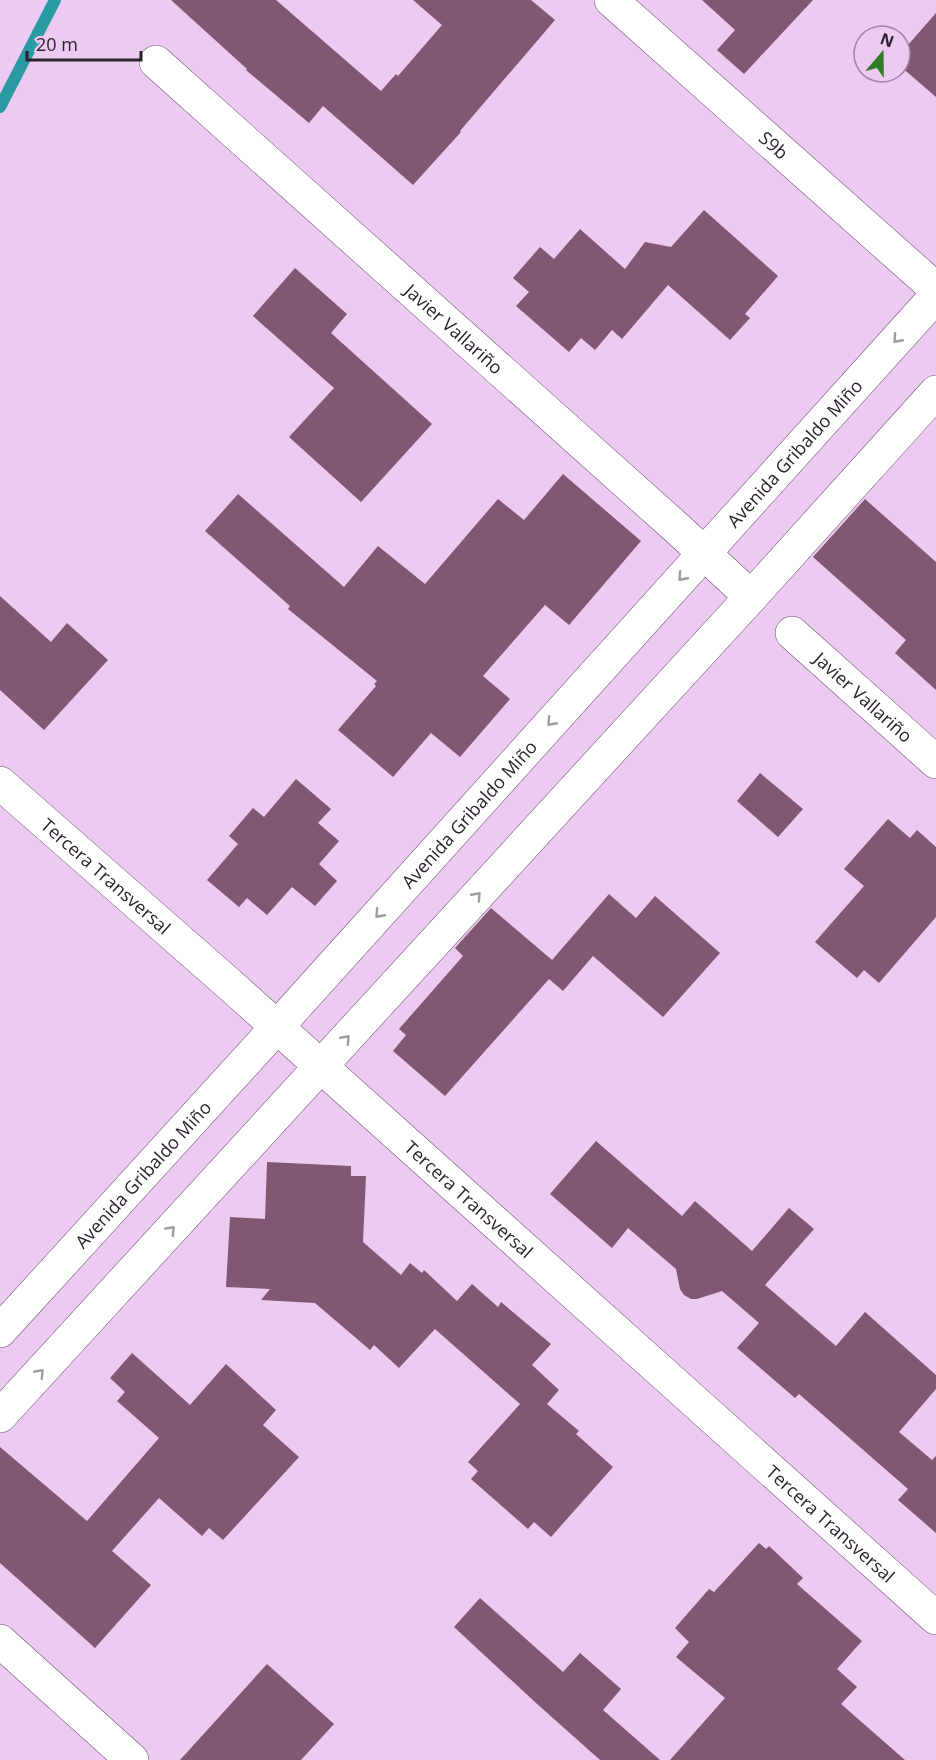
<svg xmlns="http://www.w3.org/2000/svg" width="936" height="1760" font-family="'Open Sans',sans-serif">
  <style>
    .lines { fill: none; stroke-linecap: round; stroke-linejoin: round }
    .stream { stroke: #299ba2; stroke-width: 12 }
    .building { fill: #815872 }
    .minor-casing { stroke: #6c4f71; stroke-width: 34 }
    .minor { stroke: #fff; stroke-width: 33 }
    .oneway { stroke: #a09ba1 }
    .labels { text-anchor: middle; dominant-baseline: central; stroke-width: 6; stroke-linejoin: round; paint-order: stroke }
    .street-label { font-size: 18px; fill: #2d202f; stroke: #eccaf1 }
  </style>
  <rect width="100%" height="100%" fill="#eccaf1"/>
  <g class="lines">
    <path class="stream" d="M 0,107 L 55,0"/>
  </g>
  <path class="building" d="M 171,0 L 276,0 L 381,91 L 396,74 L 398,76 L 442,25 L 413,0 L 531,0 L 555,20 L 460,131 L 461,132 L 413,185 L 323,106 L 309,123 L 246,70 L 247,69 Z
    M 702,0 L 813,0 L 744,74 L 717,50 L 735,30 Z
    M 936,13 L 936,97 L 900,66 L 900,54 Z
    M 704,210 L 778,276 L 745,314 L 750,318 L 730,340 L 668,285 L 622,339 L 612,330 L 595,350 L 581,338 L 569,352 L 516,306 L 529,292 L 513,278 L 540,247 L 554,259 L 580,229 L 625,269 L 645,242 L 671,247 Z
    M 295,268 L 347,314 L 331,333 L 432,424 L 361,502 L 289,437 L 334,388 L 253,316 Z
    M 563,474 L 641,541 L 569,625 L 545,605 L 483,676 L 510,699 L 460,757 L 431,733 L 393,777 L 338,730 L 376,686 L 374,684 L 377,681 L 288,609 L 290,606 L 205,531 L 238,494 L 344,587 L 378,546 L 425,584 L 498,499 L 524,520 Z
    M 865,499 L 936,562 L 936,690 L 895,653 L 906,640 L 813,557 Z
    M 0,596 L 51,642 L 67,623 L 108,660 L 44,730 L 0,690 Z
    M 760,773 L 803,809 L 778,837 L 737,801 Z
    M 296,779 L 331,809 L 318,823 L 339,841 L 319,864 L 337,881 L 315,906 L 292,887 L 267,915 L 247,898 L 239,907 L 207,880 L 238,844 L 229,836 L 253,808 L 264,817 Z
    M 888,819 L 910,838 L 917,830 L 936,847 L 936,917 L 879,983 L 864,970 L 857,978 L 815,942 L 864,886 L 844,869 Z
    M 609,894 L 636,918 L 655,896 L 720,953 L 663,1017 L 593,956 L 563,991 L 549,979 L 445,1096 L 393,1051 L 406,1035 L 399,1029 L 463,956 L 455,948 L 491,908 L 552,960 Z
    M 596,1141 L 682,1216 L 695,1201 L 752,1251 L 789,1208 L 814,1229 L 765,1285 L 836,1346 L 865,1312 L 936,1375 L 936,1389 L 899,1432 L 932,1460 L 936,1456 L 936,1533 L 898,1500 L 908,1489 L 799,1394 L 795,1398 L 737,1348 L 759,1323 L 722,1291 L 697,1299 L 691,1299 L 684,1295 L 680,1289 L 676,1269 L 628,1228 L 612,1248 L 550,1194 Z
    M 267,1162 L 351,1166 L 351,1176 L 366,1176 L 363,1242 L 401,1275 L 410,1263 L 422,1273 L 424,1270 L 457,1301 L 472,1284 L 498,1307 L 501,1302 L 551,1344 L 532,1365 L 559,1390 L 547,1404 L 579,1431 L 576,1434 L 613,1467 L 551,1537 L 534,1522 L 528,1529 L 471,1479 L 478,1471 L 468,1462 L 520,1404 L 435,1329 L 399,1368 L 374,1345 L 370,1350 L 315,1303 L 261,1300 L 270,1289 L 226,1287 L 230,1217 L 265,1219 Z
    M 132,1353 L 190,1405 L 226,1364 L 276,1410 L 263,1425 L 299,1457 L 223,1540 L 209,1528 L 202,1536 L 159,1498 L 112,1551 L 151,1585 L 95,1648 L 0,1563 L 0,1447 L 87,1521 L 159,1438 L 117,1401 L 125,1392 L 110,1378 Z
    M 759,1543 L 766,1549 L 769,1546 L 803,1578 L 797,1584 L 862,1641 L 837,1669 L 857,1687 L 841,1704 L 905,1760 L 670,1760 L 725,1698 L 676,1657 L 689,1642 L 675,1628 L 709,1589 L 714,1592 Z
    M 480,1598 L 563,1672 L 580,1653 L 621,1689 L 603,1710 L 660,1760 L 600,1760 L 536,1703 L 454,1627 Z
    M 267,1664 L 334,1724 L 301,1760 L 180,1760 Z"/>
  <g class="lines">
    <defs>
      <g id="minor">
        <path id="s1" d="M 611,0 L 936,289"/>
        <path id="s2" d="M 156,62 L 679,530 L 751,597"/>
        <path id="s3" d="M 792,633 L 936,762"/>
        <path id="s4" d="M 0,783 L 228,983 L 936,1618"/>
        <path id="s5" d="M 0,1331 L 277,1027 L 936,296"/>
        <path d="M 0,1416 L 751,597 L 936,392"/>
        <path d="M 0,1641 L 132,1760"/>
      </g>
    </defs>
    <use href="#minor" class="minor-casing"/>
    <use href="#minor" class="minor"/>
  </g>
  <defs><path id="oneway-chevron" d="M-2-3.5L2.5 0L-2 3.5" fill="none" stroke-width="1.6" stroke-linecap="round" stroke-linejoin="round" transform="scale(1.5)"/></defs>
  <g class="oneway">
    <use href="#oneway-chevron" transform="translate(897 339) rotate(132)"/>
    <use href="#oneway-chevron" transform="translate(682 577) rotate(132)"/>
    <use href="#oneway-chevron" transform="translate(551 722) rotate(132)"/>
    <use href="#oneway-chevron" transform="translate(477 896) rotate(-48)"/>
    <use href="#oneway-chevron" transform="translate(379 914) rotate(132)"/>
    <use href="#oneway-chevron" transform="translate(346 1039) rotate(-48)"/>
    <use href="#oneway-chevron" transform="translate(171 1230) rotate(-47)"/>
    <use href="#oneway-chevron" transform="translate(40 1373) rotate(-47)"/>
  </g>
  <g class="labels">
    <g class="street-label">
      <text stroke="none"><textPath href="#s1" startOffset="218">S9b</textPath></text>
      <text stroke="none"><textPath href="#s2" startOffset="400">Javier Vallariño</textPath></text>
      <text stroke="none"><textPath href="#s5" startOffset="1184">Avenida Gribaldo Miño</textPath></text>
      <text stroke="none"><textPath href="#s3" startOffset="96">Javier Vallariño</textPath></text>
      <text stroke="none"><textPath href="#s5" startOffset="698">Avenida Gribaldo Miño</textPath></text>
      <text stroke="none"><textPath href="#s4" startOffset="141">Tercera Transversal</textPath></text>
      <text stroke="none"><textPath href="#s5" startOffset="212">Avenida Gribaldo Miño</textPath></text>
      <text stroke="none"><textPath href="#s4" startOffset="627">Tercera Transversal</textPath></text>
      <text stroke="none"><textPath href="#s4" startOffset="1113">Tercera Transversal</textPath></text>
    </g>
  </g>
  <g transform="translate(882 54) rotate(20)"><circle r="28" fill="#eccaf1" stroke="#a086a3" stroke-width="1.5"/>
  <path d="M0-4.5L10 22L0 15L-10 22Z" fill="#2e7c26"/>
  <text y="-9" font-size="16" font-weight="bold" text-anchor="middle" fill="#2d202f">N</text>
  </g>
  <path d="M27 51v9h114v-9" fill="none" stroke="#2d202f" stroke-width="3"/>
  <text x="36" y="51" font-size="18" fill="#2d202f" stroke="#eccaf1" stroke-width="4.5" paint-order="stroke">20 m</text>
</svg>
